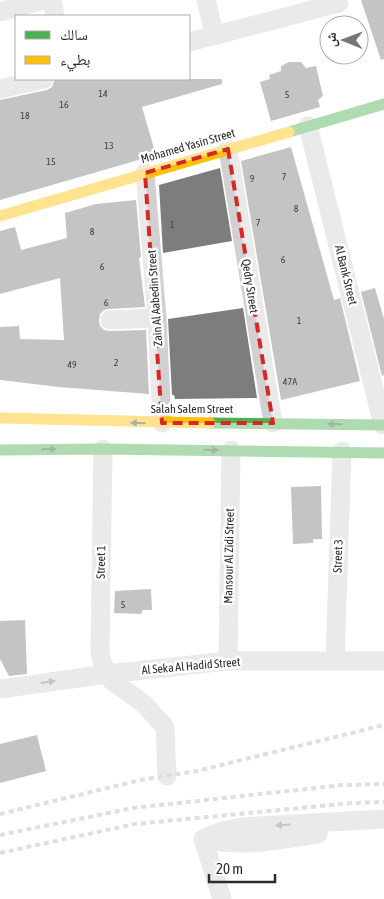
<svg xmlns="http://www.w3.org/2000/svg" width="384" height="899" font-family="'Asap Condensed','Noto Naskh Arabic',sans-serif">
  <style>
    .building { fill: #7d7d7d }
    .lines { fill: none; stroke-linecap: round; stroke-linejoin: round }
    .street { stroke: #d1d1d1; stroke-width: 19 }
    .fast { stroke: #4caf50; stroke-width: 11 }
    .slow { stroke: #ffc107; stroke-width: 11 }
    .rail { stroke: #b8b8b8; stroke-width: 4; stroke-dasharray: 5 4; stroke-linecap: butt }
    .oneway { fill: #375a39 }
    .oneway2 { fill: #7e7e7e }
    .marked { fill: none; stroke: #d62828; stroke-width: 4; stroke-dasharray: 10 6; stroke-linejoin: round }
    .labels { text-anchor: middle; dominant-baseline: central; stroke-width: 5; stroke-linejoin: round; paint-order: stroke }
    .number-label { font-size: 10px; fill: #404040 }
    .street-label { font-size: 12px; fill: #2c2c2c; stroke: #fff }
  </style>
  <rect width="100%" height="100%" fill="#fff"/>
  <path class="building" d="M 361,0 L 384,0 L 384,59 L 381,60 Z
    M 289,62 L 301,62 L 306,68 L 316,66 L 323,96 L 318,100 L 320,107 L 271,121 L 260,82 L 270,79 L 269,75 L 281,71 L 281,66 Z
    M 55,79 L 222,79 L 222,84 L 142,107 L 156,155 L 0,200 L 0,100 L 47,90 L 52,87 Z
    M 291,147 L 334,300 L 340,298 L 360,381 L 281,400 L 241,161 Z
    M 220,168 L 232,241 L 163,253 L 159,185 Z
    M 136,200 L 141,257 L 139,258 L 145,307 L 109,309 L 104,310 L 100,314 L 99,321 L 100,326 L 104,330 L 110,331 L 146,330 L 149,394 L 59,387 L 0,380 L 0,327 L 19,326 L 20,339 L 64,340 L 60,278 L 0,294 L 0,231 L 15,227 L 21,250 L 67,238 L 65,213 L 96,204 Z
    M 375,288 L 384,319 L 384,375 L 382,376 L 361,292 Z
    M 243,308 L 257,398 L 175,399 L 174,395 L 172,395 L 168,319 Z
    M 321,486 L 322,539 L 313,539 L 313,543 L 293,544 L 291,487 Z
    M 151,589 L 152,610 L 143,610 L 141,614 L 114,613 L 115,591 Z
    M 25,620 L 27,674 L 9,676 L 0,659 L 0,621 Z
    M 37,735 L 46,771 L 0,783 L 0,744 Z"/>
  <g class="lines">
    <path class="street" d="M 52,0 L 55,16
      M 206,0 L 215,36
      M 0,12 L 43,0
      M 189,42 L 339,3
      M 0,89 L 44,79
      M 308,126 L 383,425
      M 228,149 L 273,423
      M 145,173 L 157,318 L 162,423
      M 110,320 L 157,318
      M 103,449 L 100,652 L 102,662 L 112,681 L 143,703 L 165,727 L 167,776
      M 228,661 L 231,450
      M 335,661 L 342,451
      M 0,689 L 107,674 L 228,661 L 384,661
      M 203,839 L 222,831 L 242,827 L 384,819
      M 203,839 L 222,899
      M 204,839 C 245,848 278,840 318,834"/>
    <path class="fast" d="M 289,132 L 384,104
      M 210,423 L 384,425
      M 0,450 L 103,449 L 384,453"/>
    <path class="slow" d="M 0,216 L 289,132
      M 0,418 L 210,423"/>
    <path class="rail" d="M 0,814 L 145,779 L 197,771 L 384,725
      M 0,835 L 133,808 L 343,785 L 384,784
      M 0,853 L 135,824 L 352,803 L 384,802"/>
  </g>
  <defs><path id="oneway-solid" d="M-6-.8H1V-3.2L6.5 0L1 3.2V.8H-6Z" transform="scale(1.25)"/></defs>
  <g class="oneway">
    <use href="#oneway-solid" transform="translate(138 423) rotate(-178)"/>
    <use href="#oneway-solid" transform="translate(335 424) rotate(-179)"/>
    <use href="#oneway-solid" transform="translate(49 449) rotate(-1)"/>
    <use href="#oneway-solid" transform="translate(211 450) rotate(1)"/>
  </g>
  <g class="oneway2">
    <use href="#oneway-solid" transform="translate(48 682) rotate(-8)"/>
    <use href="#oneway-solid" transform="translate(283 825) rotate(177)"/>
  </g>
  <path d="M0 0H384V899H0ZM 228,149 L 273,423 L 162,423 L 145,173 Z" fill="#fff" fill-opacity=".55" fill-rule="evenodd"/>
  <path class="marked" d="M 228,149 L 273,423 L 162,423 L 145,173 Z"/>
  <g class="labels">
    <g class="number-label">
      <text x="103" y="93">14</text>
      <text x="287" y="94">5</text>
      <text x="64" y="104">16</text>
      <text x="25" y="115">18</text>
      <text x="109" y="145">13</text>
      <text x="51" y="161">15</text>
      <text x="284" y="176">7</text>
      <text x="252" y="178">9</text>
      <text x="296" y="208">8</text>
      <text x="258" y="222">7</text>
      <text x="172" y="224">1</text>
      <text x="92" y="231">8</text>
      <text x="283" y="259">6</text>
      <text x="102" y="266">6</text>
      <text x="106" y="302">6</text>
      <text x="299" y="320">1</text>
      <text x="116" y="362">2</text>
      <text x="72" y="364">49</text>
      <text x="290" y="381">47A</text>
      <text x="123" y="604">5</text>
    </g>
    <g class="street-label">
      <text transform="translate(188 146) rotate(-16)">Mohamed Yasin Street</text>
      <text transform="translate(346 275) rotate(76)">Al Bank Street</text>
      <text transform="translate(250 286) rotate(81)">Qedry Street</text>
      <text transform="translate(155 298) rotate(-94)">Zain Al Aabedin Street</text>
      <text x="192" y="409">Salah Salem Street</text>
      <text transform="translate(229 556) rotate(-89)">Mansour Al Zidi Street</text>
      <text transform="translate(338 556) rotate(-88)">Street 3</text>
      <text transform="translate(101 562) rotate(-89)">Street 1</text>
      <text transform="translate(191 666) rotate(-5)">Al Seka Al Hadid Street</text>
    </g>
  </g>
  <rect x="15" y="15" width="175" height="65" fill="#ffffff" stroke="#ababab"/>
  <rect x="25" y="31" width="25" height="8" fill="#4caf50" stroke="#ababab"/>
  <text x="60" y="40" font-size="15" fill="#2c2c2c">سالك</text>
  <rect x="25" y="56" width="25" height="8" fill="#ffc107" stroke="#ababab"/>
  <text x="60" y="65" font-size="15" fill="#2c2c2c">بطيء</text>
  <g transform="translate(344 40) rotate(271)"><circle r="24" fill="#ffffff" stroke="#ababab"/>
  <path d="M0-4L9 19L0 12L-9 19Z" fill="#767676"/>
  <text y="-8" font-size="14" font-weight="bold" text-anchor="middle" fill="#2c2c2c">ش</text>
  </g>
  <path d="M209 874v8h66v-8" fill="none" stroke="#2c2c2c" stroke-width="2.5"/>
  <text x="216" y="874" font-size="15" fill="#2c2c2c" stroke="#ffffff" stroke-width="4" paint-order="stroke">20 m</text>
</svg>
